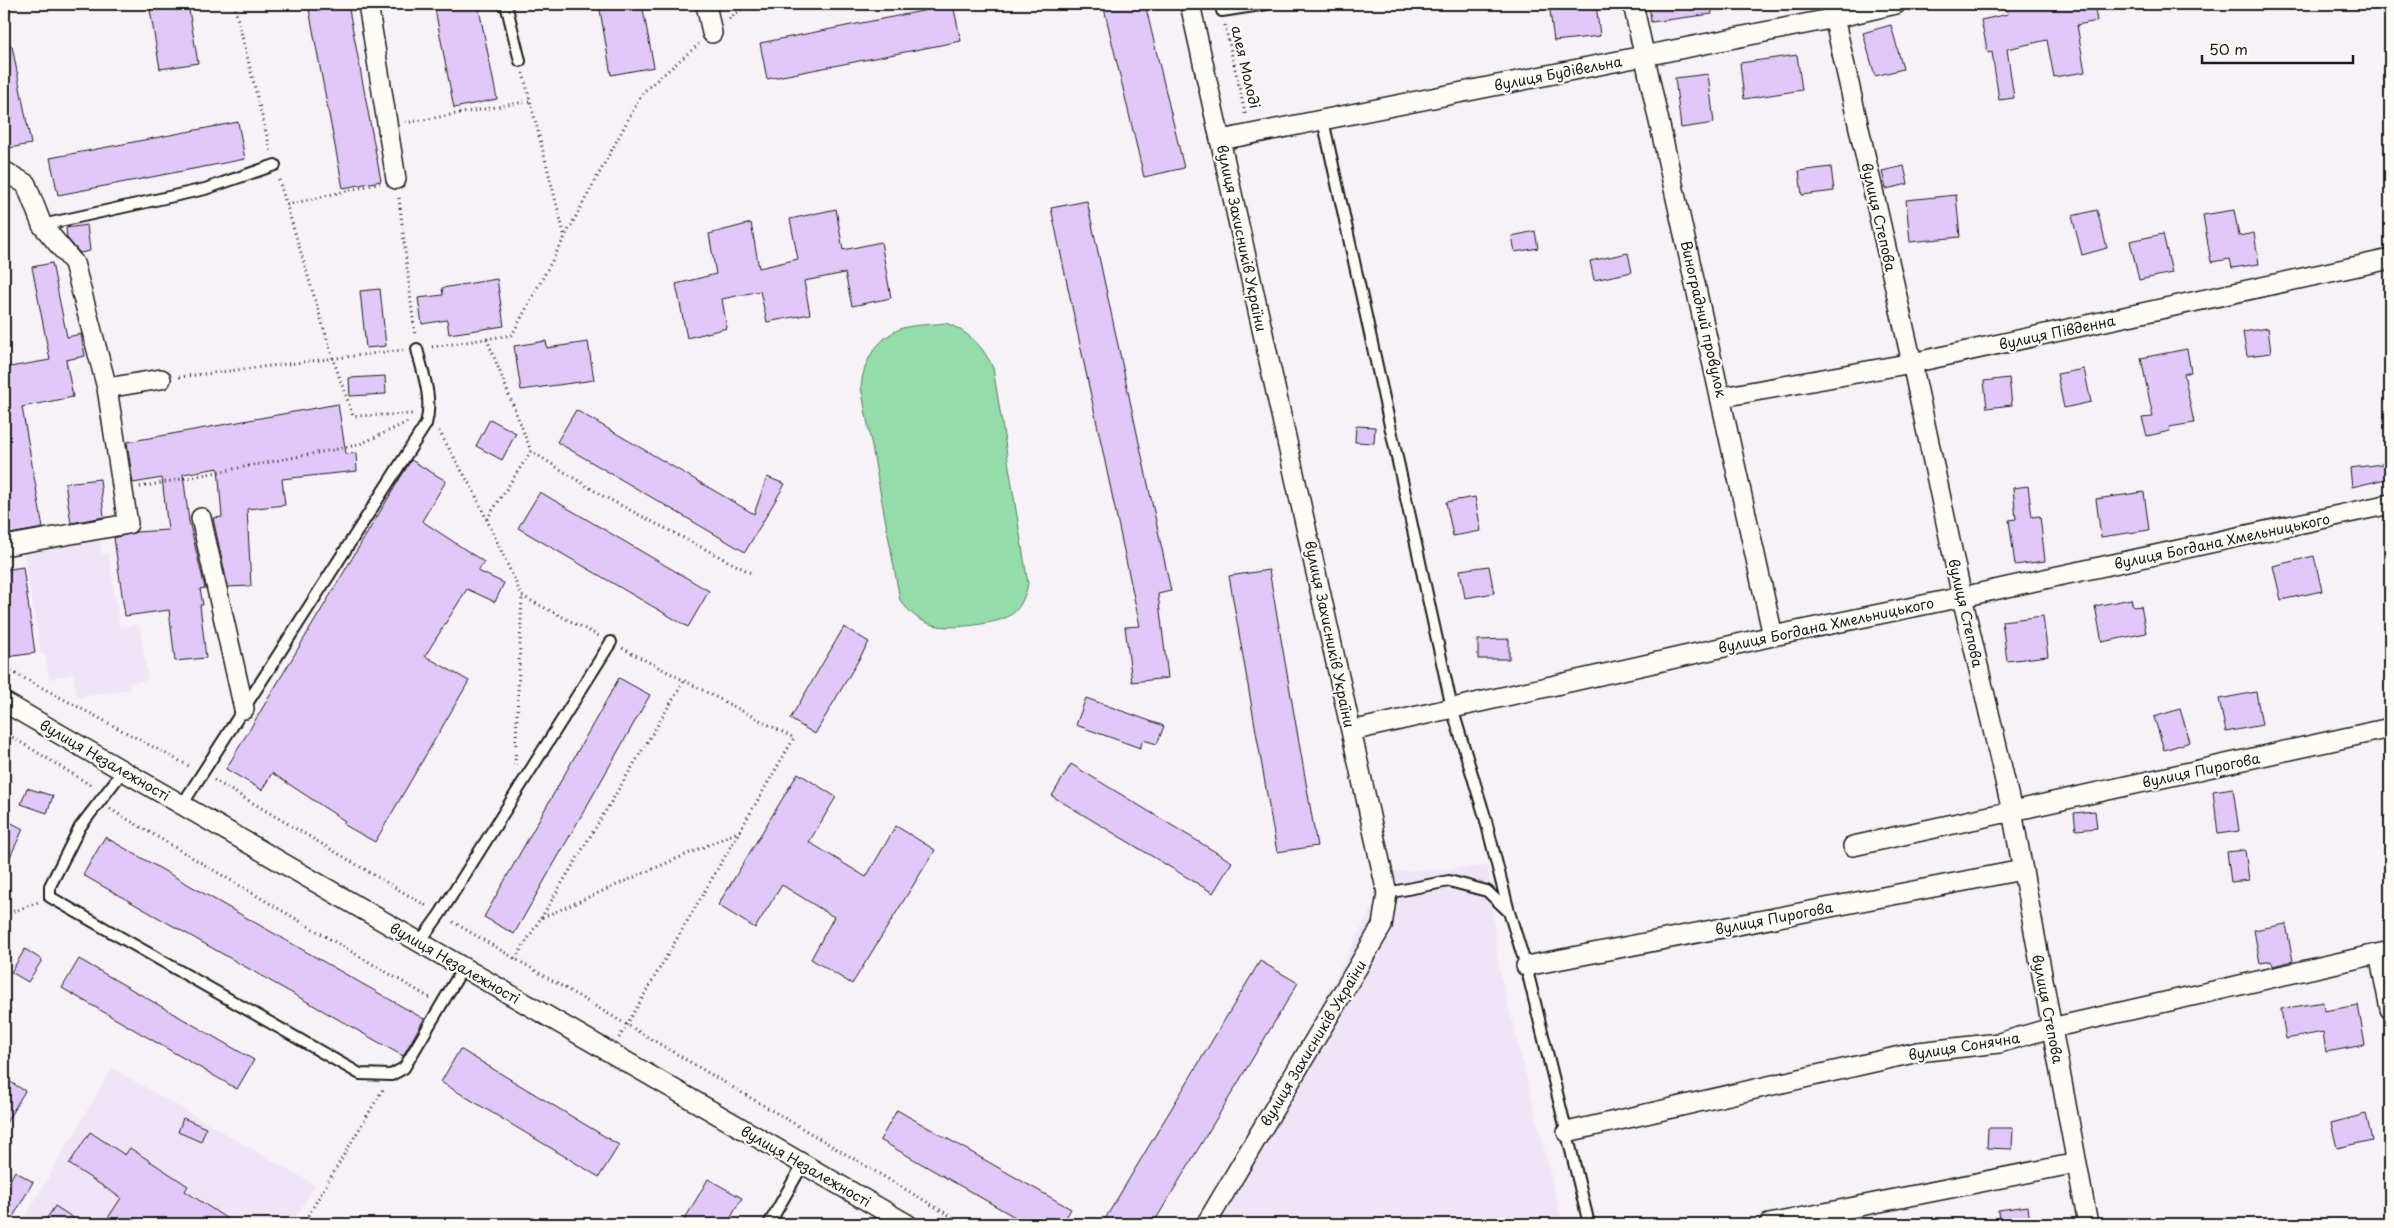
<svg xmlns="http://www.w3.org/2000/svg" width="2394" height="1228" font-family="'Playpen Sans',sans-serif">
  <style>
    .built { fill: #f0e5f7 }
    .green { fill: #94dcaa; stroke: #587c63 }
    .building { fill: #e1c8f8; stroke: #1c1c1c }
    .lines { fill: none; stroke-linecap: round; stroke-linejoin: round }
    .lane-casing { stroke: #1c1c1c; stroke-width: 14 }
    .street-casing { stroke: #1c1c1c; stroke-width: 22 }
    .path { stroke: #1c1c1c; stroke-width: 3; stroke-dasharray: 1 4; stroke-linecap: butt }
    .lane { stroke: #fdfcf7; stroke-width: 10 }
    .street { stroke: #fdfcf7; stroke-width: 19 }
    .labels { text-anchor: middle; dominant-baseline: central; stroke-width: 4.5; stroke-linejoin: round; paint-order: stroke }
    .street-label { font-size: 14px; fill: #1c1c1c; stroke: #fdfcf7 }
  </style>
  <rect width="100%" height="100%" fill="#f7f2f7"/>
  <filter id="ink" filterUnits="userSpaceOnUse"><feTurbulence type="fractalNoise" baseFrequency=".02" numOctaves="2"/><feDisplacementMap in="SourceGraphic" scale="10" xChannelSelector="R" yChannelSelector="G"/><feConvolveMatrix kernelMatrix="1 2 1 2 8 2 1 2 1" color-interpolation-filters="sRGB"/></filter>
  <g filter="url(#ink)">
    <path class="built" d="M 99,537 L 102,554 L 108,553 L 120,627 L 139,624 L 148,680 L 129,683 L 130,689 L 77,698 L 73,674 L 49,679 L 45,655 L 41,655 L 23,550 Z
      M 1488,866 L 1499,968 L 1563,1224 L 1205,1224 L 1391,872 Z
      M 112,1068 L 315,1185 L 292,1224 L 21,1224 Z"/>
    <path class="green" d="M 946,323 C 969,332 983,346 993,368 L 1028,584 C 1020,618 1006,620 975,625 C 942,629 921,629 900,600 L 861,387 C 863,363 876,339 900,329 C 913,324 932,325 946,323 Z"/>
    <path class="building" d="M 149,4 L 188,4 L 198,63 L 160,69 Z
      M 308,4 L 348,4 L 381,181 L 343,188 Z
      M 434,4 L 478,4 L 497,99 L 454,108 Z
      M 599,4 L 642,4 L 654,67 L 611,75 Z
      M 1103,4 L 1145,4 L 1184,168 L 1144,177 Z
      M 1549,4 L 1596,4 L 1600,36 L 1554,41 Z
      M 1649,4 L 1711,4 L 1712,14 L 1651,22 Z
      M 2005,4 L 2094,4 L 2097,21 L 2077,25 L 2085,72 L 2054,77 L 2047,40 L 2007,49 L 2014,98 L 1999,100 L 1992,52 L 1988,53 L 1981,20 L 2008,14 Z
      M 953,5 L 961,41 L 767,79 L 760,43 Z
      M 1891,25 L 1903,69 L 1875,76 L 1863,33 Z
      M 4,46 L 12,46 L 31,144 L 4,149 Z
      M 1797,55 L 1802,90 L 1744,99 L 1740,63 Z
      M 1708,74 L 1714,123 L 1681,128 L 1675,78 Z
      M 238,122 L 245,159 L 58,195 L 50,158 Z
      M 1904,166 L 1908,184 L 1886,189 L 1882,171 Z
      M 1831,167 L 1834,191 L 1802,195 L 1799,171 Z
      M 1956,195 L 1960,237 L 1910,242 L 1906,200 Z
      M 1087,201 L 1171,591 L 1158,594 L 1168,678 L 1132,682 L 1125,627 L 1140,626 L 1051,208 Z
      M 836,209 L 843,250 L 881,242 L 891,298 L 852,306 L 845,273 L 804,281 L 810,314 L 767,322 L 760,291 L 722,299 L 727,328 L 687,338 L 676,284 L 716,274 L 709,234 L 751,223 L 759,268 L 798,259 L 790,219 Z
      M 2097,210 L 2107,248 L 2082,255 L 2072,216 Z
      M 2234,210 L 2239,236 L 2254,233 L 2259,264 L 2232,268 L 2230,259 L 2211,262 L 2203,215 Z
      M 87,225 L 90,251 L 80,253 L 67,238 L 66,228 Z
      M 1535,231 L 1538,248 L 1515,252 L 1512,236 Z
      M 2163,234 L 2172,273 L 2139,280 L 2130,241 Z
      M 1628,253 L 1632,272 L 1594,280 L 1590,261 Z
      M 52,263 L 67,337 L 81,334 L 85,356 L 66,360 L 73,397 L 22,407 L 43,528 L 4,535 L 4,368 L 50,360 L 32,267 Z
      M 497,279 L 504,326 L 449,334 L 447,320 L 422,324 L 418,298 L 443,295 L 442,288 Z
      M 380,289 L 386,346 L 366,348 L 360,291 Z
      M 2268,328 L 2271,353 L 2247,356 L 2243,332 Z
      M 546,341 L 547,348 L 588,342 L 594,380 L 521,390 L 514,346 Z
      M 2187,349 L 2191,372 L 2184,374 L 2194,423 L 2169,427 L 2170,431 L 2147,436 L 2142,418 L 2153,417 L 2141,358 Z
      M 2084,369 L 2091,402 L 2064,408 L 2057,374 Z
      M 385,376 L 386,394 L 350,396 L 349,378 Z
      M 2009,378 L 2012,405 L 1987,408 L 1984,381 Z
      M 338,404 L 346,454 L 356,453 L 357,471 L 282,479 L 285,505 L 247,509 L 251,586 L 228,587 L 213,518 L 222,517 L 218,468 L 183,474 L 189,521 L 205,588 L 200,589 L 203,605 L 200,605 L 206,658 L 175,661 L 169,610 L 125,616 L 114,538 L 136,532 L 168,530 L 162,478 L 133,483 L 127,442 Z
      M 576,410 L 754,514 L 767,477 L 785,484 L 745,552 L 557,442 Z
      M 490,419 L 516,433 L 502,460 L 476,446 Z
      M 1356,426 L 1375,427 L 1374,443 L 1355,442 Z
      M 411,460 L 446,481 L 422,521 L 484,562 L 478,571 L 504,583 L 495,602 L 467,589 L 425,656 L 469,681 L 375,842 L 343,824 L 345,821 L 272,773 L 262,790 L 226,769 Z
      M 2390,463 L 2390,478 L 2352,487 L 2350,468 Z
      M 100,479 L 104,517 L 71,523 L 65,483 Z
      M 2028,486 L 2032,517 L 2040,516 L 2045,561 L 2015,565 L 2009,520 L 2016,519 L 2013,488 Z
      M 540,492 L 709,591 L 688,627 L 518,528 Z
      M 2144,492 L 2149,530 L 2101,537 L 2096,499 Z
      M 1475,497 L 1481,531 L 1453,536 L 1446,502 Z
      M 2314,556 L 2322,591 L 2281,600 L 2273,566 Z
      M 1489,566 L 1494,593 L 1465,598 L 1460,570 Z
      M 23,567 L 35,653 L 7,657 L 4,634 L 4,570 Z
      M 1269,570 L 1317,846 L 1277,852 L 1229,576 Z
      M 2131,599 L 2133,607 L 2141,606 L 2146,633 L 2102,642 L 2095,606 Z
      M 2043,616 L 2048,656 L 2007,661 L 2002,621 Z
      M 844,627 L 869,642 L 815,734 L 790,719 Z
      M 1509,639 L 1509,659 L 1478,659 L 1478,640 Z
      M 619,678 L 650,695 L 514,934 L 484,917 Z
      M 2256,692 L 2262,725 L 2226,732 L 2219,699 Z
      M 1086,698 L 1164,726 L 1157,744 L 1143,740 L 1140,748 L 1076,725 Z
      M 2180,709 L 2190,742 L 2164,750 L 2154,717 Z
      M 1071,764 L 1232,862 L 1213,893 L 1052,796 Z
      M 798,773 L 836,797 L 809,842 L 866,877 L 896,826 L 935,850 L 852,984 L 811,959 L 834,917 L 782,885 L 755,928 L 718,905 Z
      M 27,788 L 53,796 L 47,813 L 21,804 Z
      M 2233,788 L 2239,831 L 2218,834 L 2213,791 Z
      M 2095,811 L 2097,828 L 2076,830 L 2074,813 Z
      M 4,819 L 23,829 L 4,870 Z
      M 105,837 L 424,1019 L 403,1056 L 83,875 Z
      M 2245,850 L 2249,880 L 2231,882 L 2227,852 Z
      M 2286,924 L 2293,961 L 2272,966 L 2271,961 L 2260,963 L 2254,930 Z
      M 25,949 L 42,960 L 28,982 L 11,972 Z
      M 79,959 L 254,1060 L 237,1089 L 62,988 Z
      M 1260,961 L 1298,983 L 1153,1224 L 1102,1224 Z
      M 2323,1002 L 2324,1011 L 2358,1005 L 2365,1045 L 2326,1052 L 2323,1032 L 2286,1039 L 2281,1009 Z
      M 460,1049 L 619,1145 L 599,1177 L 441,1082 Z
      M 4,1078 L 25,1091 L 4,1126 Z
      M 897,1110 L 1071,1209 L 1062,1224 L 1027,1224 L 880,1140 Z
      M 2366,1114 L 2372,1140 L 2337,1148 L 2331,1123 Z
      M 183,1118 L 206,1128 L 201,1142 L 178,1132 Z
      M 1988,1128 L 2013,1128 L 2012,1149 L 1987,1148 Z
      M 90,1132 L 125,1155 L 130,1148 L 188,1186 L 185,1191 L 235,1224 L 104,1224 L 121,1198 L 69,1164 Z
      M 15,1171 L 33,1182 L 9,1224 L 4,1224 L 4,1191 Z
      M 708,1179 L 742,1198 L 727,1224 L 682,1224 Z
      M 55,1206 L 83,1224 L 43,1224 Z
      M 2028,1206 L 2030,1224 L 1999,1224 L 1998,1210 Z"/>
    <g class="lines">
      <defs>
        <path id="lane" d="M 506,4 L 520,61
          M 1222,11 L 1267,4
          M 1323,120 L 1452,708 L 1485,817 L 1509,912
          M 42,225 L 205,189 L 275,165
          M 123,771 L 80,827 L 50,886 L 50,897 L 360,1074 L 391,1075 L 404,1068 L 463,968
          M 182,805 L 426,424 C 433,398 423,374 417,349
          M 1387,893 L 1449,881 L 1487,891 L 1509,912 L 1526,966 L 1589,1224
          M 419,943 L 440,914 L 611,642
          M 769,1224 L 803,1164"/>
        <path id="street" d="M 368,4 L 396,179
          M 706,4 L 712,33
          M 1190,4 L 1387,893 L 1382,926 L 1206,1224
          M 1633,4 L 1773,636
          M 1831,4 L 1912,363 L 1962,597 L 2012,811 L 2088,1224
          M 1221,140 L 1835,18 L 1896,4
          M 4,171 L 26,184 L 42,225 L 74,263 L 107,388 L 161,379
          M 1722,397 L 1912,363 L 2390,259
          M 201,518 L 244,709
          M 4,546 L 128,524 L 107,388
          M 4,702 L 907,1224
          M 1351,731 L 1773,636 L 1962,597 L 2390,504
          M 1853,846 L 2390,728
          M 2379,954 L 2390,1009
          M 1526,966 L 2022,870
          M 1567,1132 L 1918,1052 L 1999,1043 L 2051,1028 L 2390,951
          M 1769,1224 L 2077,1163"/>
      </defs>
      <use href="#lane" class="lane-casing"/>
      <use href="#street" class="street-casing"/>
      <path class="path" d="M 234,4 L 271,152
        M 729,19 L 748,4
        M 1225,25 L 1246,117
        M 523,73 L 565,237
        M 405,123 L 530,101
        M 279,180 L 333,359 L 353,416 L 413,414
        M 399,198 L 415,336
        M 287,205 L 380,183
        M 487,339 L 531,451 L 601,495 L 753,574
        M 432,347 L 512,335 L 643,92 L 699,44
        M 179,377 L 403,350
        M 439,431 L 474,492 L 522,596 L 599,636
        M 140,487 L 358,445 L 410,421
        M 487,519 L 531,451
        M 4,660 L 5,668 L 189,766
        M 4,732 L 92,786
        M 515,765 L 522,596
        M 214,780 L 428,907
        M 110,809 L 430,998
        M 4,915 L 38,902
        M 541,918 L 684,681
        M 453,922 L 964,1224
        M 515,959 L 541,918 L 740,831
        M 619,1038 L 794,738 L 622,648
        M 303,1224 L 383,1089"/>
      <use href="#lane" class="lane"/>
      <use href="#street" class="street"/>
    </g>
  </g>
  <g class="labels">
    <g class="street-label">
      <text transform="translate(1246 67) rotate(77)">алея Молоді</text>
      <text transform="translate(1558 73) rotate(-11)">вулиця Будівельна</text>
      <text transform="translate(1879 217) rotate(77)">вулиця Степова</text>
      <text transform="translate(1242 238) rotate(78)">вулиця Захисників України</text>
      <text transform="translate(1704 319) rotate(77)">Виноградний провулок</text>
      <text transform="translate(2057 332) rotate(-12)">вулиця Південна</text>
      <text transform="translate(2222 541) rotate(-12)">вулиця Богдана Хмельницького</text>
      <text transform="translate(1966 613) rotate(77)">вулиця Степова</text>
      <text transform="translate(1826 625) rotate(-12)">вулиця Богдана Хмельницького</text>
      <text transform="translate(1330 634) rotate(78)">вулиця Захисників України</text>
      <text transform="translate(105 760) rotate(30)">вулиця Незалежності</text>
      <text transform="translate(2201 770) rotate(-12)">вулиця Пирогова</text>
      <text transform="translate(1774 918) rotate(-11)">вулиця Пирогова</text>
      <text transform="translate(455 963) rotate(30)">вулиця Незалежності</text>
      <text transform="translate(2048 1009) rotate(79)">вулиця Степова</text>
      <text transform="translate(1313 1043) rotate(-59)">вулиця Захисників України</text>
      <text transform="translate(1964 1046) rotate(-9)">вулиця Сонячна</text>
      <text transform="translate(806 1166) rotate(30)">вулиця Незалежності</text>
    </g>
  </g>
  <rect width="2394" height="1228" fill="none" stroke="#fdfcf7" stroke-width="20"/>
  <rect x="10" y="10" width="2374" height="1208" fill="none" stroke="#1c1c1c" stroke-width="2" filter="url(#ink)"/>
  <path d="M2202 55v8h151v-8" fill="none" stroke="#1c1c1c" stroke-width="2.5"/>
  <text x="2209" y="55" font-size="15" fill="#1c1c1c" stroke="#fdfcf7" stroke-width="4" paint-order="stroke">50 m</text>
</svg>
